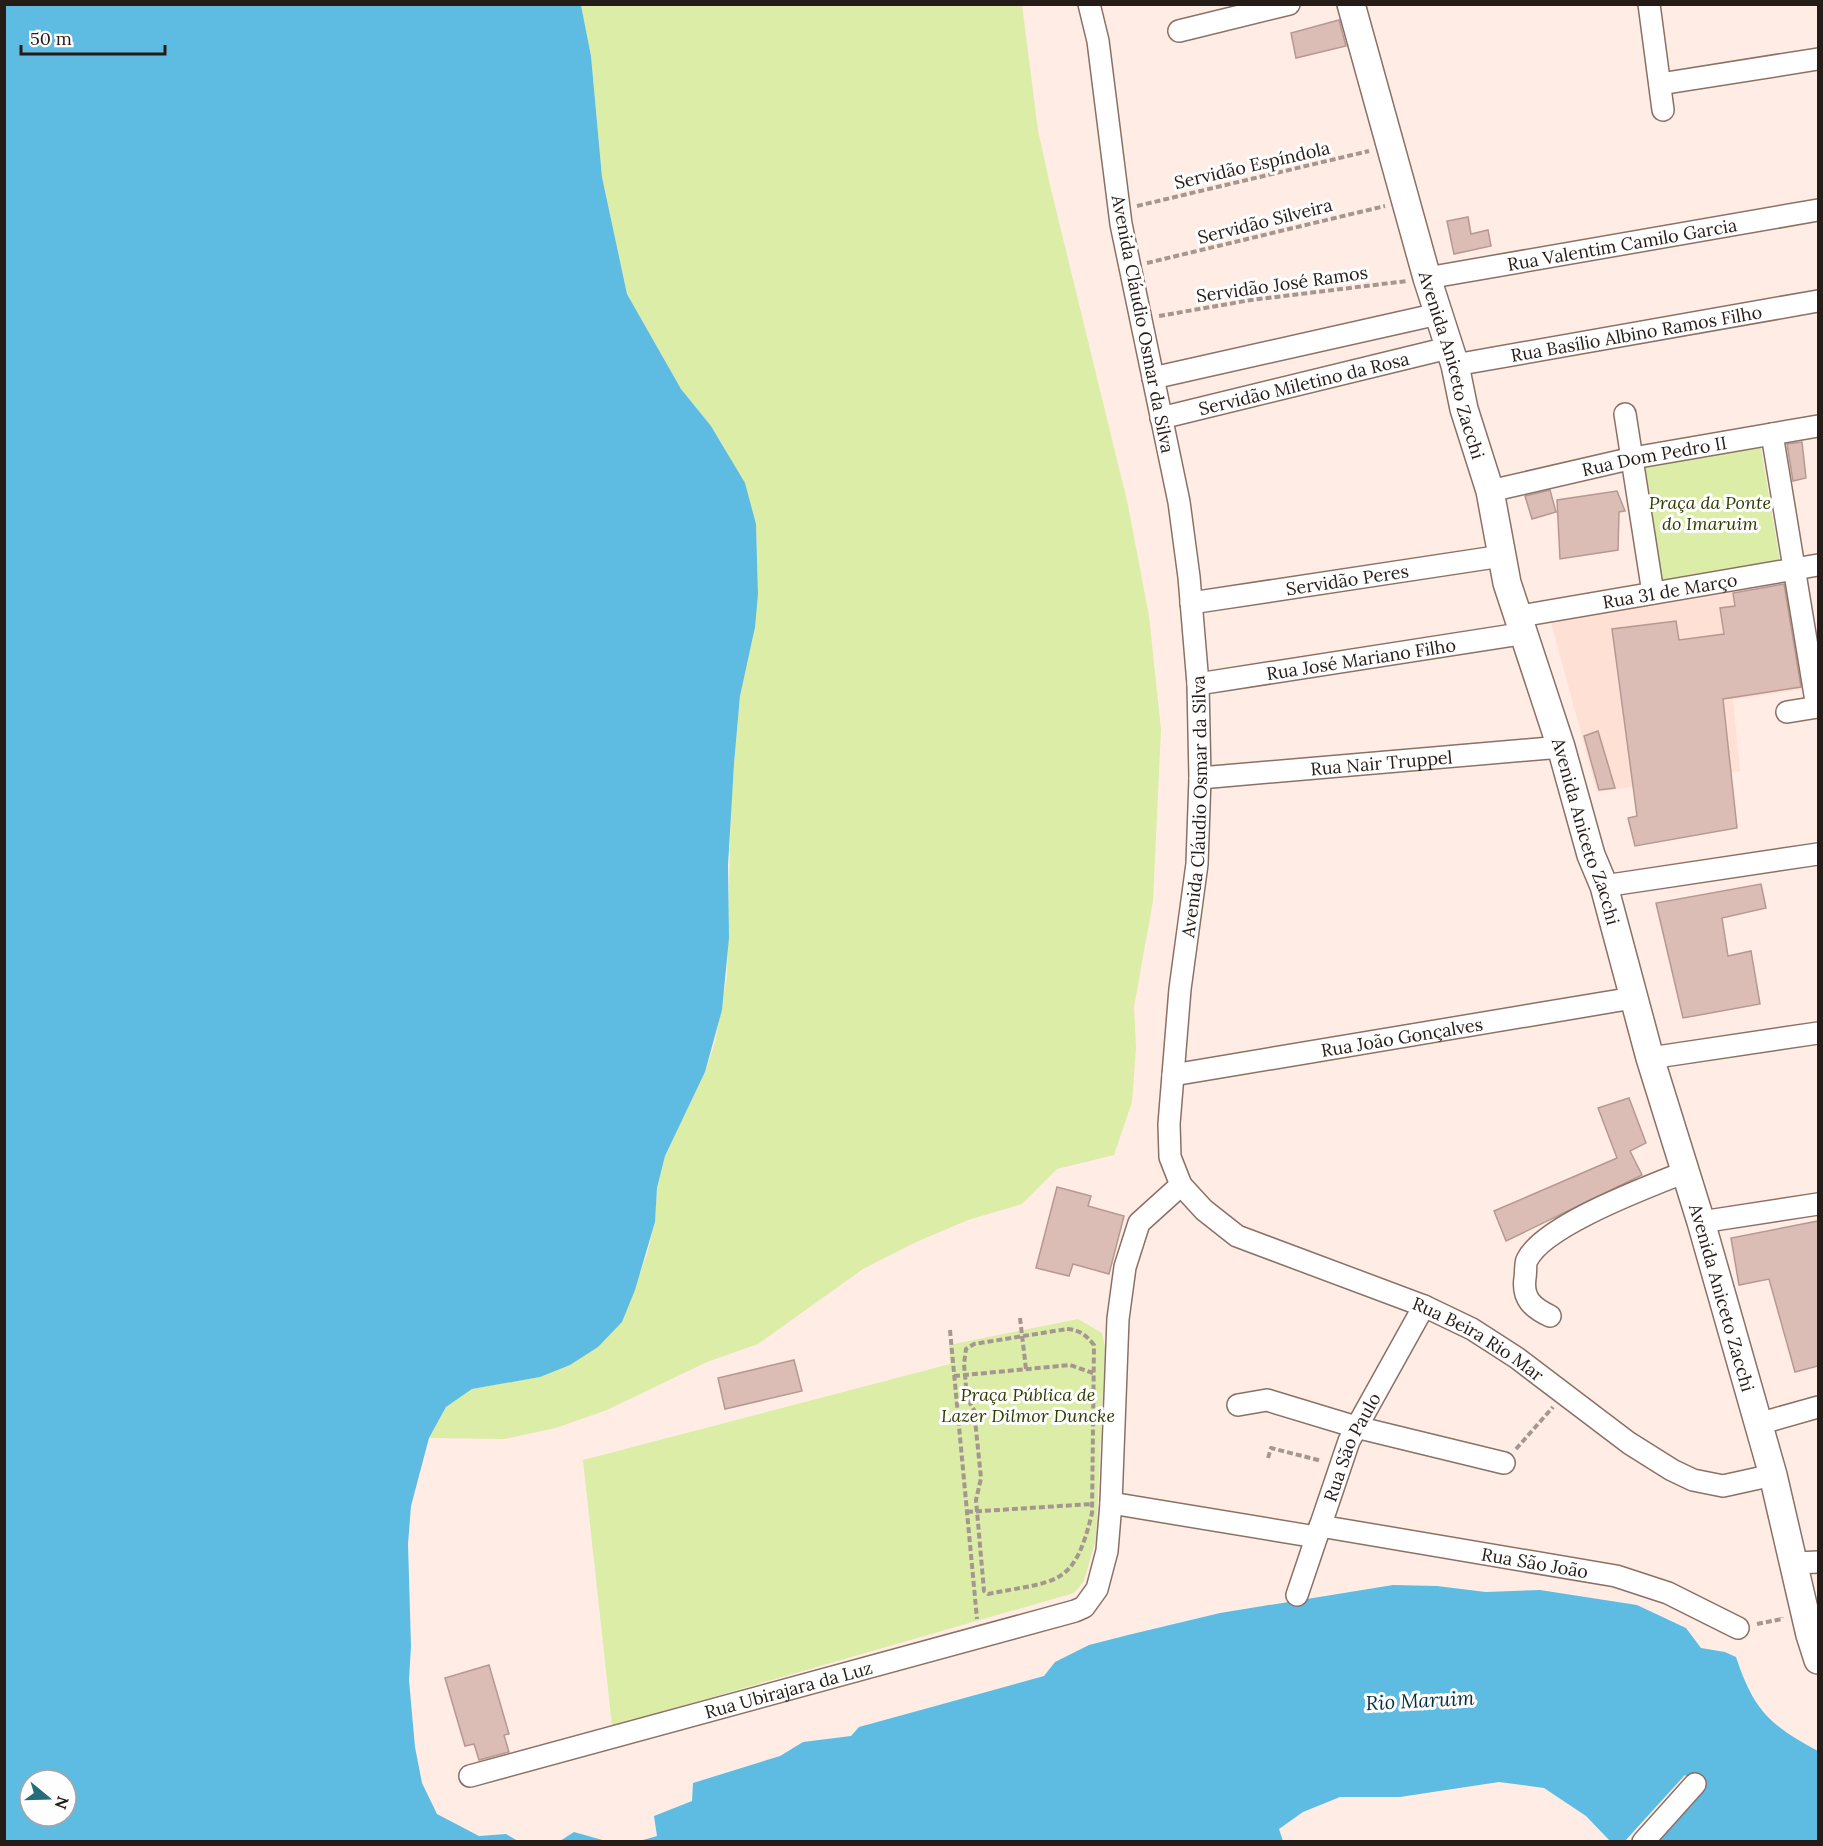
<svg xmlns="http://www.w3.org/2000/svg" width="1823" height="1846" font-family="Lora,serif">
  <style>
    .built { fill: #ffe0d4 }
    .green { fill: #dbeda7 }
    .water { fill: #5ebce3; fill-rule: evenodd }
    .pier { fill: #ffede5 }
    .building { fill: #dcbdb6; stroke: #b69892; stroke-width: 1.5 }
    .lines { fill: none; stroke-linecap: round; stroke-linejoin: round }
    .minor-casing { stroke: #8b7066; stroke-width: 24 }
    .major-casing { stroke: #8b7066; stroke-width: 30 }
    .path { stroke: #a59790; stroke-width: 4; stroke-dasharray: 6 3; stroke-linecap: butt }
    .minor { stroke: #fff; stroke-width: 21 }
    .major { stroke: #fff; stroke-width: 27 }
    .labels { text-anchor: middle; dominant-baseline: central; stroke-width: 6; stroke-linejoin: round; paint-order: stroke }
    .street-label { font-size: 18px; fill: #261c17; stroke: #fefefe }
    .park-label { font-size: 18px; font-style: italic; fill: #303b00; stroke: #fefefe }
    .water-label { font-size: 20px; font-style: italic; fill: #033040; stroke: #fefefe }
  </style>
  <rect width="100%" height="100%" fill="#ffede5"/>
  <path class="built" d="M 1791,579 L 1809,688 L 1733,700 L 1740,771 L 1597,792 L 1550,619 Z"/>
  <path class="green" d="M 581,5 L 1022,5 L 1038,130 L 1050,185 L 1128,505 L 1149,616 L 1161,729 L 1153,901 L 1134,1007 L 1136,1048 L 1132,1102 L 1114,1155 L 1057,1169 L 1022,1204 L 968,1220 L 914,1243 L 863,1269 L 758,1344 L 707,1362 L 607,1410 L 556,1428 L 504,1439 L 429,1438 L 446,1407 L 472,1389 L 540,1377 L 622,1322 L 647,1254 L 655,1222 L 657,1188 L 665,1156 L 705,1072 L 715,1042 L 727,976 L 731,800 L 740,696 L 758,594 L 756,524 L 728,454 L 711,426 L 681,389 L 627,294 L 602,177 L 591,56 Z
    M 1760,443 L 1780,561 L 1659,581 L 1640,464 Z
    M 1078,1319 L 1102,1333 L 1105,1347 L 1096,1539 L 1084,1581 L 1074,1593 L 612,1726 L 583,1460 L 950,1364 L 949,1345 Z"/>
  <path class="water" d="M 5,4 L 581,5 L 591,56 L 602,177 L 627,294 L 681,389 L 711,426 L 745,483 L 756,524 L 758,594 L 755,627 L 740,696 L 734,764 L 728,865 L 729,938 L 722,1010 L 705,1072 L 665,1156 L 657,1188 L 655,1222 L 635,1290 L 622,1322 L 598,1347 L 570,1365 L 540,1377 L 472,1389 L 446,1407 L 429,1438 L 411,1506 L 408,1544 L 411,1646 L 409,1680 L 415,1747 L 422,1783 L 437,1814 L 479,1836 L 506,1834 L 518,1841 L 5,1841 ZM 30,1780 L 66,1780 L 66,1816 L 30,1816 Z
    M 1393,1585 L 1437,1586 L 1486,1592 L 1540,1590 L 1637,1605 L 1686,1628 L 1701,1648 L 1725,1652 L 1736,1657 C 1754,1711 1770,1725 1818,1751 L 1818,1841 L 1610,1841 L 1586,1816 L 1544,1788 L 1499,1782 L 1400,1797 L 1340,1797 L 1303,1812 L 1279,1829 L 1283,1841 L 636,1842 L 657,1836 L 654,1816 L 692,1801 L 693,1783 L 780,1756 L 803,1742 L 851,1736 L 859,1727 L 1044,1676 L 1055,1662 L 1089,1645 L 1128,1635 L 1220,1613 Z
    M 574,1832 L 606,1841 L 560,1841 Z"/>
  <path class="pier" d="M 1685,1775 L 1702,1790 L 1656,1842 L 1625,1841 Z"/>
  <path class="building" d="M 1339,20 L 1346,46 L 1296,58 L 1291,33 Z
    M 1468,217 L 1471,234 L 1488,230 L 1491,246 L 1454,254 L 1447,221 Z
    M 1802,442 L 1806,478 L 1793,481 L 1787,444 Z
    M 1550,490 L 1556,512 L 1532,519 L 1525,496 Z
    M 1617,491 L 1625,511 L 1619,512 L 1618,550 L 1560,559 L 1557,500 Z
    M 1784,584 L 1801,687 L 1723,699 L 1737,828 L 1635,846 L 1628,818 L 1637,816 L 1612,629 L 1676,621 L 1679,640 L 1724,634 L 1720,608 L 1735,606 L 1733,593 Z
    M 1598,731 L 1615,788 L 1599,790 L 1584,736 Z
    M 1761,884 L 1766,908 L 1722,918 L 1728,956 L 1751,951 L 1760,1004 L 1683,1018 L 1656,903 Z
    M 1629,1098 L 1646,1143 L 1630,1151 L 1642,1175 L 1506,1241 L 1494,1211 L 1617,1158 L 1598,1108 Z
    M 1057,1187 L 1091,1196 L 1088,1206 L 1124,1216 L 1109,1274 L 1073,1264 L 1069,1276 L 1036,1268 Z
    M 1818,1221 L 1818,1366 L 1795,1372 L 1769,1279 L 1739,1285 L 1731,1238 Z
    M 794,1360 L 802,1391 L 725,1409 L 718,1378 Z
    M 489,1665 L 509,1734 L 504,1735 L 509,1752 L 479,1760 L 474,1744 L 465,1746 L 445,1678 Z"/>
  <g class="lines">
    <defs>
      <g id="minor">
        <path d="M 1649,4 L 1663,110"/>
        <path d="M 1179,31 L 1289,4"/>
        <path d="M 1660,84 L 1818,59"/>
        <path id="s1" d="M 1427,278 L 1818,210"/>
        <path id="s2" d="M 1455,365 L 1818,301"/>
        <path d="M 1153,378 L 1438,314"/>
        <path d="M 1625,414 L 1653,593"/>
        <path id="s3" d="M 1161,418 L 1448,348"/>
        <path d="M 1772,434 L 1817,707"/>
        <path id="s4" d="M 1490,491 L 1633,458 L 1818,426"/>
        <path id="s5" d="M 1191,603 L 1502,556"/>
        <path id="s6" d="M 1520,616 L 1818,565"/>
        <path id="s7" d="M 1198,684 L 1526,633"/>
        <path d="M 1787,712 L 1818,707"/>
        <path id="s8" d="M 1200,778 L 1561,747"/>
        <path d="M 1604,886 L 1818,854"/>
        <path d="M 1650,1058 L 1818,1033"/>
        <path id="s9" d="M 1173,1075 L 1633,998"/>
        <path id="s10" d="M 1181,1185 L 1204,1210 L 1237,1236 L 1424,1306 L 1472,1329 L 1517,1358 L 1629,1443 L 1672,1470 L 1693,1480 L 1723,1486 L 1773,1475"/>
        <path d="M 1701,1222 L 1818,1204"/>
        <path d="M 1550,1316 C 1533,1308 1522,1299 1525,1278 C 1526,1273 1525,1264 1527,1260 C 1544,1225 1648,1187 1685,1172"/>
        <path d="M 1238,1405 L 1267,1400 L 1356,1427 L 1504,1463"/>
        <path d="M 1758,1424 L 1818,1407"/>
        <path d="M 1111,1503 L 1316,1537"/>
        <path id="s11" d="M 1320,1526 L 1616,1576 L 1668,1593 L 1738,1628"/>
        <path d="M 1795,1563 L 1818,1562"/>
        <path id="s12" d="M 1297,1595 L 1349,1441 L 1424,1306"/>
        <path id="s13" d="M 470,1776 L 1075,1611 L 1084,1607 L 1097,1589 L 1107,1551 L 1111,1503 L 1118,1319 L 1125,1267 L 1139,1223 L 1181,1185 L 1170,1157 L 1169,1124 L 1180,989 L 1197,864 L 1200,778 L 1198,684 L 1189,577 L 1179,502 L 1121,224 L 1098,41 L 1089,4"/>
        <path d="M 1643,1842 L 1695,1784"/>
      </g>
      <g id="major">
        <path id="s14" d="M 1351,4 L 1427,278 L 1455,365 L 1464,409 L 1490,491 L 1507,583 L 1561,747 L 1591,855 L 1604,886 L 1650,1058 L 1701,1222 L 1773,1475 L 1810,1635 L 1818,1660"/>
      </g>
    </defs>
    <use href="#minor" class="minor-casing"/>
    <use href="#major" class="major-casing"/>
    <path class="path" d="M 1137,206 L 1369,151
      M 1147,263 L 1385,206
      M 1159,316 L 1251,300 L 1407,281
      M 1020,1318 L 1026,1369
      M 1067,1329 C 1080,1330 1086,1335 1094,1345 L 1092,1513 C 1074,1589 1056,1580 988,1594 L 984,1591 L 976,1500 L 981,1478 L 974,1410 L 967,1398 L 964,1364 L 966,1349 L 974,1344 Z
      M 950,1330 L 977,1619
      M 954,1376 L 1070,1365 L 1096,1374
      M 1516,1449 L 1553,1407
      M 1268,1458 L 1271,1448 L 1322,1461
      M 967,1512 L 1092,1504
      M 1757,1624 L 1782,1619 L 1782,1617"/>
    <use href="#minor" class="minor"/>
    <use href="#major" class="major"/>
  </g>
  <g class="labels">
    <g class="street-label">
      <text transform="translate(1252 165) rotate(-13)">Servidão Espíndola</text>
      <text transform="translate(1265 221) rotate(-14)">Servidão Silveira</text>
      <text stroke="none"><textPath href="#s1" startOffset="198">Rua Valentim Camilo Garcia</textPath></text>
      <text transform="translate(1282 284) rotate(-8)">Servidão José Ramos</text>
      <text transform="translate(1143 324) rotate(79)">Avenida Cláudio Osmar da Silva</text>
      <text stroke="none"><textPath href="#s2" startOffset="184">Rua Basílio Albino Ramos Filho</textPath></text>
      <text stroke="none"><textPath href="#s14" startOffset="375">Avenida Aniceto Zacchi</textPath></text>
      <text stroke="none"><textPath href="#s3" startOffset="147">Servidão Miletino da Rosa</textPath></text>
      <text stroke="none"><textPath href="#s4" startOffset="168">Rua Dom Pedro II</textPath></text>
      <text stroke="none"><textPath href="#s5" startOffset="158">Servidão Peres</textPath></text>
      <text stroke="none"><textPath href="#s6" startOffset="152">Rua 31 de Março</textPath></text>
      <text stroke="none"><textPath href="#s7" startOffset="165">Rua José Mariano Filho</textPath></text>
      <text stroke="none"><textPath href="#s8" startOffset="182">Rua Nair Truppel</textPath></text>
      <text stroke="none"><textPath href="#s13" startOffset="1468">Avenida Cláudio Osmar da Silva</textPath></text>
      <text stroke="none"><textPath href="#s14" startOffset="861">Avenida Aniceto Zacchi</textPath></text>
      <text stroke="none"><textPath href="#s9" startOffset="232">Rua João Gonçalves</textPath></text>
      <text stroke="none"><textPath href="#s14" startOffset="1347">Avenida Aniceto Zacchi</textPath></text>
      <text stroke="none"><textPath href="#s10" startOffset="339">Rua Beira Rio Mar</textPath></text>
      <text stroke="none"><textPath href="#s12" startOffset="158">Rua São Paulo</textPath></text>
      <text stroke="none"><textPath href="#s11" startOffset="218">Rua São João</textPath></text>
      <text stroke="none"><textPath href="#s13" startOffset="330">Rua Ubirajara da Luz</textPath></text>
    </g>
    <g class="park-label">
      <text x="1710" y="502">Praça da Ponte<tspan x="1710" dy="21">do Imaruim</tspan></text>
      <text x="1028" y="1394">Praça Pública de<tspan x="1028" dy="21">Lazer Dilmor Duncke</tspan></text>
    </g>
    <g class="water-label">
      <text transform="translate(1420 1700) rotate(-3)">Rio Maruim</text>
    </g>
  </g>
  <rect width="1823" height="1846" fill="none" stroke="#261c17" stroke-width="12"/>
  <g transform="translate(48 1798) rotate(109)"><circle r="28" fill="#fefefe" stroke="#a8a4a2" stroke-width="1.5"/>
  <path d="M0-4.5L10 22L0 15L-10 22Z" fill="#256e79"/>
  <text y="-9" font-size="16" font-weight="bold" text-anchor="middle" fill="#261c17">N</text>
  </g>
  <path d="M21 45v9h144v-9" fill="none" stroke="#261c17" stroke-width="3"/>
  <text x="30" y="45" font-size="18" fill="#261c17" stroke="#fefefe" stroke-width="4.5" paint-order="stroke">50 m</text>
</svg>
